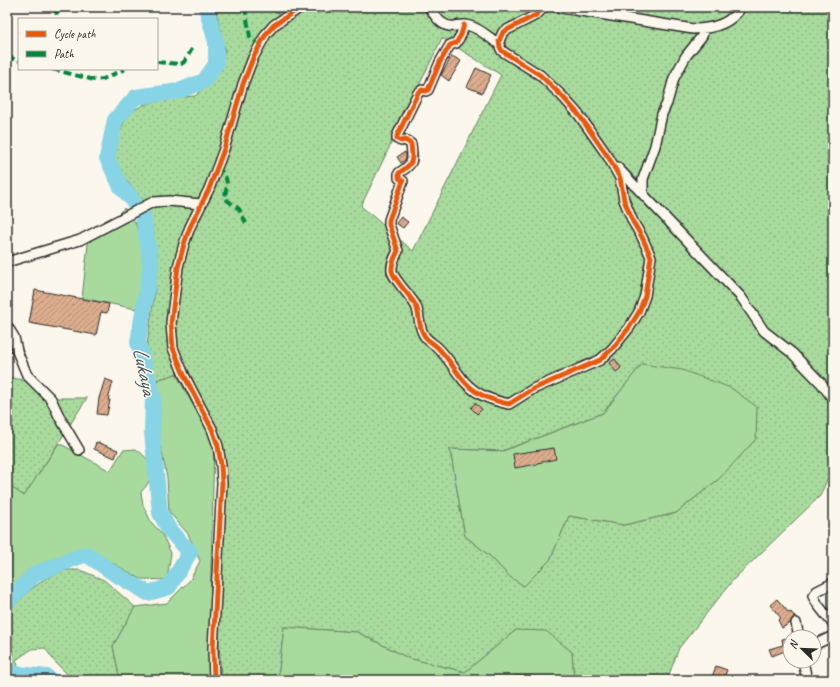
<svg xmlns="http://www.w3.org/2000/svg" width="840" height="687" font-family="Caveat,sans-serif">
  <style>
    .grass { fill: url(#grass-dots); stroke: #698264; fill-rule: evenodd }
    .garden { fill: #a7da9c; stroke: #698264 }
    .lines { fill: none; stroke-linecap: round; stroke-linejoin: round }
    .river { stroke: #87d4e6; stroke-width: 16 }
    .building { fill: url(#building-hatch); stroke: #2b2b2b }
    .minor-casing { stroke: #2b2b2b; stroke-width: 12 }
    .minor { stroke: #fbf7ec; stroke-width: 9 }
    .quiet { stroke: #00873e; stroke-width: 4; stroke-dasharray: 8 4; stroke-linecap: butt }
    .cycleway-casing { stroke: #fbf7ec; stroke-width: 8 }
    .cycleway { stroke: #e8590c; stroke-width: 5 }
    .labels { text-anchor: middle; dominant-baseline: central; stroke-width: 3; stroke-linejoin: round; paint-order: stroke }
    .water-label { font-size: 21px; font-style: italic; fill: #42555a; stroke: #fbf7ec }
  </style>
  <defs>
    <pattern id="grass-dots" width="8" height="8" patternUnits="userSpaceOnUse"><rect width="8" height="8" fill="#a7da9c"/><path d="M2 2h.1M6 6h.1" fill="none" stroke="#90bb87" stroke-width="1.8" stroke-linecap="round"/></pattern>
    <pattern id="building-hatch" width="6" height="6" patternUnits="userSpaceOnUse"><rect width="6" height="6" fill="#dcad8d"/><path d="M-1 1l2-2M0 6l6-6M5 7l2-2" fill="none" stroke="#b38d73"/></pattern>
  </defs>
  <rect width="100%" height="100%" fill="#fbf7ec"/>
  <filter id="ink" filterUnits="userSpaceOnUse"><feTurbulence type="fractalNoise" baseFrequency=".025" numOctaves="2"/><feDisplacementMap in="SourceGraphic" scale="8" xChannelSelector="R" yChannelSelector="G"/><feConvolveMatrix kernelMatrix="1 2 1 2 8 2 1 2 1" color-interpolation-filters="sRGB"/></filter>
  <g filter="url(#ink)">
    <path class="grass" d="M 215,7 L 833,7 L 833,466 L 820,496 L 733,580 L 679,648 L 667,680 L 574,680 L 572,652 L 516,630 L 465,672 L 408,658 L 357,632 L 284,627 L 278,678 L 331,676 L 347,680 L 221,680 L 218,621 L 224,449 L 187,367 L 176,374 L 157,380 L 150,372 L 147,345 L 155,289 L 151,232 L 148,214 L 137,194 L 113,163 L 117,136 L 128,114 L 143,105 L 169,98 L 195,96 L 216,76 L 225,51 ZM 442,38 L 501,75 L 413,251 L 361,206 ZM 642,364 L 720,478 L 676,513 L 624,525 L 569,516 L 550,560 L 510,577 L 490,556 L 465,536 L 450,449 L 502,451 L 603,413 Z
      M 7,377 L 23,380 L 54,398 L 87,398 L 24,497 L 7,484 Z
      M 65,570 L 80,570 L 104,580 L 135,607 L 113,646 L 120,680 L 69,680 L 68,675 L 55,662 L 45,648 L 32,649 L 16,660 L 18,665 L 14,670 L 7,668 L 7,616 L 12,607 L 30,590 L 46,578 Z
      M 515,675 L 547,680 L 510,680 Z"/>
    <path class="garden" d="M 124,208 L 135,222 L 142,242 L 145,266 L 136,309 L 82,298 L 88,244 Z
      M 642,364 L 682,370 L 731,388 L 757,407 L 756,439 L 720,478 L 676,513 L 624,525 L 569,516 L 550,560 L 524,586 L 510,577 L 490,556 L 465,536 L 450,449 L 503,451 L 603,413 Z
      M 176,374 L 214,443 L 211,574 L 211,651 L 213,680 L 120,680 L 113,646 L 135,607 L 167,603 L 190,580 L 200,561 L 188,534 L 169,512 L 167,478 L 159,438 L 157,380 Z
      M 59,443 L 110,471 L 123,450 L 136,449 C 140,452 145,456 148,460 C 157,470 149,484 141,492 L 143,505 L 151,522 L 162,534 L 171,553 L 167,580 L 141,579 L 89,550 L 75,552 L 26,573 L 7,594 L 7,484 L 24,496 Z
      M 284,627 L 357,632 L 408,658 L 465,672 L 516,630 L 546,631 L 572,652 L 574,680 L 547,680 L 515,675 L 510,680 L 347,680 L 331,676 L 278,678 Z"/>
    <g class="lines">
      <path class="river" d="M 7,602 L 35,574 L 86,554 L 112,572 L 148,593 L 169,587 L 190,552 L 170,531 L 160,513 L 152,432 L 153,396 L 138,342 L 151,265 L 143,216 L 131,198 L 121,187 L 107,158 L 115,120 L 136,97 L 179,91 L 204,81 L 216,64 L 216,42 L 206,7
        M 7,671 L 17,674 L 47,677 L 50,680"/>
    </g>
    <path class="building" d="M 452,56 L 461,61 L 449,81 L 441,75 Z
      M 476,68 L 491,75 L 482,93 L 467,87 Z
      M 405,152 L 406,154 L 406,159 L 401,163 L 397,157 Z
      M 401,217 L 408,222 L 403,228 L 396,223 Z
      M 35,290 L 109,304 L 107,313 L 101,312 L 96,335 L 29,323 Z
      M 615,359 L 621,368 L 616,372 L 609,363 Z
      M 105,379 L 113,382 L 108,400 L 110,400 L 107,415 L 97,414 L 99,398 Z
      M 475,403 L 482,409 L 477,414 L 471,408 Z
      M 96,442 L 118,450 L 115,458 L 94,449 Z
      M 554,448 L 556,459 L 537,463 L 537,464 L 515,468 L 513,454 Z
      M 777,599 L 789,613 L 791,612 L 795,617 L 792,619 L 790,623 L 782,628 L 778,620 L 781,618 L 770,605 Z
      M 790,638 L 790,649 L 772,656 L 769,649 L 783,645 L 782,639 Z
      M 716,666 L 727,670 L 723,680 L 711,680 Z"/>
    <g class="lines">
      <defs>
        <path id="minor" d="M 429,7 C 436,17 442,28 455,26 C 460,25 465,24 470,26 C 479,28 491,39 499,44
          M 556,7 L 693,29 C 711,29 731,24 741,7
          M 464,25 L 461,35 L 456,43 L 450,45 L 440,62 L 428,90 L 426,91 L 422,90 L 418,93 L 397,136 L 397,139 L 401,141 L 405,140 L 411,144 C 413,162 414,163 399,173 L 399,178 L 403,181 L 389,220 L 389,225 L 398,251 C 395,257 391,263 392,271 C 393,279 411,296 416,306 C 420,315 418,326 424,335 C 427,341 435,344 439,349 C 447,357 453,367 460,376 C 472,393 489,400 509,404 L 533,389 L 600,360 L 612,349 L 629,328 L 639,312 L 645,296 L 651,257 L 642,237 L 633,222 L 624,200 L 620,178 L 609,158 L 579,115 L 562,96 L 540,75 L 502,51 L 500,47 L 499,41 L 503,32 L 536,15 L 544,7
          M 617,167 L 741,297 L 764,331 L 792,353 L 821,383 L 833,399
          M 643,193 L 643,179 L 655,146 L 662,114 L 667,103 L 674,78 L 686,56 L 702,36 L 704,29
          M 7,262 L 80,240 L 153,202 L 169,201 L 201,204
          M 7,326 L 14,337 L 17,351 L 27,375 L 51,399 L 60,418 L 79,450
          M 833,583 L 817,591 L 813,596 L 818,605 L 833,624
          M 796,623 L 799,637
          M 814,645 L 833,636
          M 803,661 L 807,680
          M 214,680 L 213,649 L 222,483 L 221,465 L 218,446 L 212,429 L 184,375 L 173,348 L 171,323 L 178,267 L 184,244 L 190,227 L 209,189 L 224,149 L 243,84 L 253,58 L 266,34 L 274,25 L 301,7"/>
      </defs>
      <use href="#minor" class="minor-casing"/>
      <use href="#minor" class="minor"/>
      <path class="quiet" d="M 55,7 L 58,19
        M 245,7 L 250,37 L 260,45
        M 7,56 L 19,61
        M 157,62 L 181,64 L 184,62 L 192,49
        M 52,69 L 94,80 L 103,79 L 125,69
        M 218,166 L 226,178 L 227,184 L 225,197 L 227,200 L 239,209 L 247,225"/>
      <defs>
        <path id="cycleway" d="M 464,25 L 461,35 L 456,43 L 450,45 L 440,62 L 428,90 L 426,91 L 422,90 L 418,93 L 397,136 L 397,139 L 401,141 L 405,140 L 411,144 C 413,162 414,163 399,173 L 399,178 L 403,181 L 389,220 L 389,225 L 398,251 C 395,257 391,263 392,271 C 393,279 411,296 416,306 C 420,315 418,326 424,335 C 427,341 435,344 439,349 C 447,357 453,367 460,376 C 472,393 489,400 509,404 L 533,389 L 600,360 L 612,349 L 629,328 L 639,312 L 645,296 L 651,257 L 642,237 L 633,222 L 624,200 L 620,178 L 609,158 L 579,115 L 562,96 L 540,75 L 502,51 L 500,47 L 499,41 L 503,32 L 536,15 L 544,7
          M 214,680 L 213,649 L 222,483 L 221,465 L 218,446 L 212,429 L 184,375 L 173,348 L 171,323 L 178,267 L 184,244 L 190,227 L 209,189 L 224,149 L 243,84 L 253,58 L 266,34 L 274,25 L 301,7"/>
      </defs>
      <use href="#cycleway" class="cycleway-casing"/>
      <use href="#cycleway" class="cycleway"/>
    </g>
  </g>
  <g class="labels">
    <g class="water-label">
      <text transform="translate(145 371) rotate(78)">Lukaya</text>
    </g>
  </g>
  <rect width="840" height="687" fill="none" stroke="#fbf7ec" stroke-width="24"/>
  <rect x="12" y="12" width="816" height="663" fill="none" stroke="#2b2b2b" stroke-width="1.5" filter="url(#ink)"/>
  <rect x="18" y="18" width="140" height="52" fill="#fbf7ec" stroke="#a8a59f"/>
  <rect x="26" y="31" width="20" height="6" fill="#e8590c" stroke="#a8a59f"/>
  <text x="54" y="38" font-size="12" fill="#2b2b2b">Cycle path</text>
  <rect x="26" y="51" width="20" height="6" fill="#00873e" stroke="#a8a59f"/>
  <text x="54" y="58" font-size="12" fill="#2b2b2b">Path</text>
  <g transform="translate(802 649) rotate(293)"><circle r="19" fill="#fbf7ec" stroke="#a8a59f"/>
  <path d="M0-3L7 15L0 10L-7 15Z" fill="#2b2b2b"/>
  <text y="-6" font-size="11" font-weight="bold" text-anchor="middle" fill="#2b2b2b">N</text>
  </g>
</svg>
